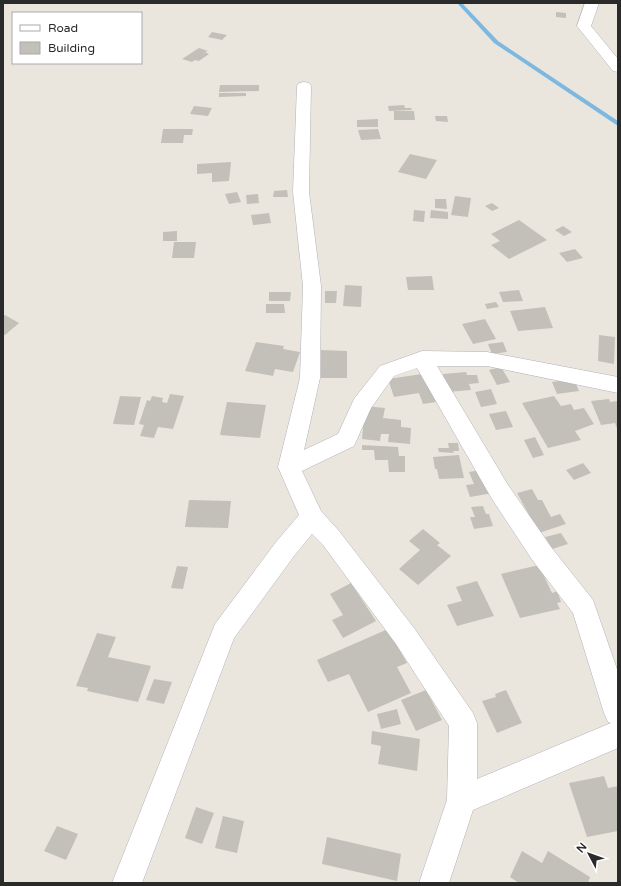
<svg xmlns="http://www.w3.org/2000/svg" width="621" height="886" font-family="'Varela Round',sans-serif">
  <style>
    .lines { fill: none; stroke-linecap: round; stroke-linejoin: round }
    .stream { fill: #7db8e0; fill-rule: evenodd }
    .building { fill: #c3c0b9 }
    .minor-casing { stroke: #b1b2bc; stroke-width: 1 }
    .minor { fill: #fff; fill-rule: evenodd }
  </style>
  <rect width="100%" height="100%" fill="#eae6de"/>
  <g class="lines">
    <path class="stream" d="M 457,3 L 462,3 L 498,41 L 618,121 L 618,126 L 494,43 Z"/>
  </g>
  <path class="building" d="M 556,12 L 566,13 L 566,18 L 556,17 Z
    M 212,32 L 227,35 L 222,40 L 208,37 Z
    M 199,48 L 208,51 L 205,52 L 209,54 L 199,61 L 195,60 L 192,62 L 182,59 Z
    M 220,85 L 259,85 L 259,91 L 219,92 Z
    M 219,93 L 246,93 L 246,96 L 219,97 Z
    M 404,105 L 405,108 L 411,108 L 412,110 L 389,111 L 388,106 Z
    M 194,106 L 212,108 L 208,116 L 190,114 Z
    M 394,111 L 414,111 L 415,120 L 394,120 Z
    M 435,116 L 447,116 L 448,122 L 436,121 Z
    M 378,119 L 378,127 L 357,127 L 357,120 Z
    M 163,129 L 193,129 L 192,135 L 184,135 L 183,143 L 161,143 Z
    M 378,129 L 381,139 L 361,140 L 358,130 Z
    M 410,154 L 437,160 L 426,179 L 398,172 Z
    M 231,162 L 229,181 L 212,182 L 212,173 L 197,174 L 197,164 Z
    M 287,190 L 288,197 L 273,197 L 274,191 Z
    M 237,192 L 241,202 L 229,204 L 225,194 Z
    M 258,194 L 259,203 L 247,204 L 246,195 Z
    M 455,196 L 471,198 L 468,217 L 451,215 Z
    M 435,199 L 446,199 L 447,209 L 435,208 Z
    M 492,203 L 499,208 L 492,211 L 485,206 Z
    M 414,210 L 425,211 L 424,222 L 413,221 Z
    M 431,210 L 448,212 L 448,219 L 430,218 Z
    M 269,213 L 271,223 L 253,225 L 251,215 Z
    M 519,220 L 547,240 L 509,259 L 491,245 L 500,241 L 491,234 Z
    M 563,226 L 572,232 L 564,236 L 555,230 Z
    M 177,231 L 177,241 L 163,241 L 163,232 Z
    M 174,242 L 196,242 L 194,258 L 172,258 Z
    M 575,249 L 583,258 L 567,262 L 559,253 Z
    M 432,276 L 434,290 L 408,290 L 406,277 Z
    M 345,285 L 362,286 L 361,307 L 343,306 Z
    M 519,290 L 523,301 L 503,302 L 499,292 Z
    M 325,291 L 337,291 L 336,303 L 325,303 Z
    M 269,292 L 291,292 L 290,301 L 269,301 Z
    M 496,302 L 499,307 L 487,309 L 485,304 Z
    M 266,304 L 284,304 L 285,313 L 266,313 Z
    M 545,307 L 553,328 L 518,331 L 510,311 Z
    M 5,315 L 19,323 L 5,335 L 3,334 L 3,316 Z
    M 485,319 L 496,339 L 473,344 L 462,324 Z
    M 599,335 L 615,337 L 614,364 L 598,361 Z
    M 256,342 L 284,346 L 283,349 L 300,352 L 293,372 L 275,369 L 273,376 L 245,371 Z
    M 503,342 L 507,352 L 492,354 L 488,344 Z
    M 321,350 L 347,351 L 347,378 L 321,378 Z
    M 501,367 L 510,382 L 497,385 L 489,370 Z
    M 466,372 L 467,375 L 477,375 L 479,383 L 469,384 L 471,390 L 447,392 L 443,374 Z
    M 422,374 L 427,386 L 430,386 L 436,402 L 423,404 L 419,393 L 394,397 L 388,379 Z
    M 574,379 L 579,391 L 557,394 L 552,382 Z
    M 491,389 L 497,404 L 481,407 L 475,392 Z
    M 170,394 L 184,396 L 173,429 L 158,427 L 154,438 L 140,436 L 144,425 L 139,424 L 147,400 L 150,401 L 152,396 L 163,398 L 162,402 L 167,403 Z
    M 120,396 L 141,397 L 134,425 L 113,424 Z
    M 554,396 L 561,406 L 571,404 L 574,410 L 584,408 L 594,424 L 575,431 L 581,440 L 548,448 L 522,403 Z
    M 609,399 L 610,402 L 618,401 L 618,431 L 615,423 L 601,425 L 591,401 Z
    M 227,402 L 266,405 L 260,438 L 220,435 Z
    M 365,406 L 385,408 L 383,418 L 401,420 L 401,427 L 411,428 L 410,444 L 388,442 L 389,434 L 381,434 L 380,441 L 362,439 Z
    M 506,411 L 513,427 L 496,430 L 489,414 Z
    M 535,437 L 544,455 L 533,458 L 524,440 Z
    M 448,443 L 458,443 L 459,451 L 453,451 L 454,453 L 439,452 L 438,448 L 449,448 Z
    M 362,445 L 398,447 L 399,456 L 405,456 L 405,472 L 389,472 L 388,460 L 375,460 L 374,450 L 362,450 Z
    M 459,455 L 464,478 L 439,479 L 437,469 L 435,469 L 433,457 Z
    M 583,463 L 591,473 L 574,480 L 566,470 Z
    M 481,470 L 493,493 L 470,497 L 466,485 L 474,484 L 469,472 Z
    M 532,489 L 538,500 L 542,500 L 551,517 L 560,514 L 566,524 L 539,533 L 517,493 Z
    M 189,500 L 231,501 L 228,528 L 185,527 Z
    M 483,506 L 486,514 L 489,514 L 493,526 L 474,529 L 470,517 L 475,517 L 471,507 Z
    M 423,529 L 440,543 L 437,545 L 451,556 L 418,585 L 399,569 L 420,550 L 409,541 Z
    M 561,533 L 568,544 L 552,549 L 545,537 Z
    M 539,565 L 552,593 L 557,591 L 561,602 L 557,603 L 560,609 L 520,618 L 501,574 Z
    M 177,566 L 188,567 L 183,589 L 171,588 Z
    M 477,581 L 494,616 L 457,626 L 447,605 L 462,601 L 456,587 Z
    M 351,583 L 376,621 L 343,638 L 332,620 L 343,615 L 330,594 Z
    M 388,629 L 407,663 L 397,667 L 411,693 L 368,712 L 349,674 L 328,682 L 317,660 Z
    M 97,633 L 116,637 L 108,657 L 151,666 L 138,702 L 87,691 L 88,688 L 76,686 Z
    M 154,679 L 172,682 L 164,704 L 146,700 Z
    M 426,690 L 442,720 L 416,731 L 401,700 Z
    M 506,690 L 522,723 L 497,733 L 482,701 L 496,697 L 495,694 Z
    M 397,709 L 401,724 L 381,729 L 377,714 Z
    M 372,731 L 420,739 L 417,771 L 378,764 L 381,746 L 371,744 Z
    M 604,776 L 608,788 L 618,786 L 618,831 L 587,837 L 569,783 Z
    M 196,807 L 214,813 L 202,844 L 185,838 Z
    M 223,816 L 244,821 L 237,853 L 215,848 Z
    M 57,826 L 78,834 L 66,860 L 44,851 Z
    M 327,837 L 401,854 L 397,881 L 322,864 Z
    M 522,851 L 542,863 L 548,851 L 590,877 L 588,883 L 519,883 L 510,877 Z"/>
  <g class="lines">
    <defs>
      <path id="minor" d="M 585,3 L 599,3 L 591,26 L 618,59 L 618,72 L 613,71 L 577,26 Z
        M 304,82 L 309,83 L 311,86 L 309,192 L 321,286 L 320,378 L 304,450 L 338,434 L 354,399 L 380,366 L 422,351 L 487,352 L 618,377 L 618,393 L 487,366 L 437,366 L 508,485 L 551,547 L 593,600 L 618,672 L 618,748 L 473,810 L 449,883 L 419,883 L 447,800 L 449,726 L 396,644 L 323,545 L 312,534 L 294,556 L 234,638 L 142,883 L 112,883 L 215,624 L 276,542 L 299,515 L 278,467 L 300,378 L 303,286 L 293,192 L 297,86 L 299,83 ZM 417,368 L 492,499 L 533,561 L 573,613 L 604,713 L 608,722 L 611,723 L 477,779 L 477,723 L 473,713 L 414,628 L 339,531 L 321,511 L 302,471 L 354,446 L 371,408 L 394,376 Z"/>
    </defs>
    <use href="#minor" class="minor-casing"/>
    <use href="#minor" class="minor"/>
  </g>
  <rect width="621" height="886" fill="none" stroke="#2a2a2a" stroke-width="8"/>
  <rect x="12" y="12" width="130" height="52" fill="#ffffff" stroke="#aaaaaa"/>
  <rect x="20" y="25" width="20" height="6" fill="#ffffff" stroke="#aaaaaa"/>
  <text x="48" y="32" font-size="12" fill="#2a2a2a">Road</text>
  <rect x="20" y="42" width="20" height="12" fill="#c3c0b9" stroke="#aaaaaa"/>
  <text x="48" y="52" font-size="12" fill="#2a2a2a">Building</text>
  <g transform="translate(589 854) rotate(311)" stroke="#ffffff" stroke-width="3" paint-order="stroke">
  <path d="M0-3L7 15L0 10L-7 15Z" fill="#2a2a2a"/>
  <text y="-6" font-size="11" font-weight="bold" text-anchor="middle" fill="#2a2a2a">N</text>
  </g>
</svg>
